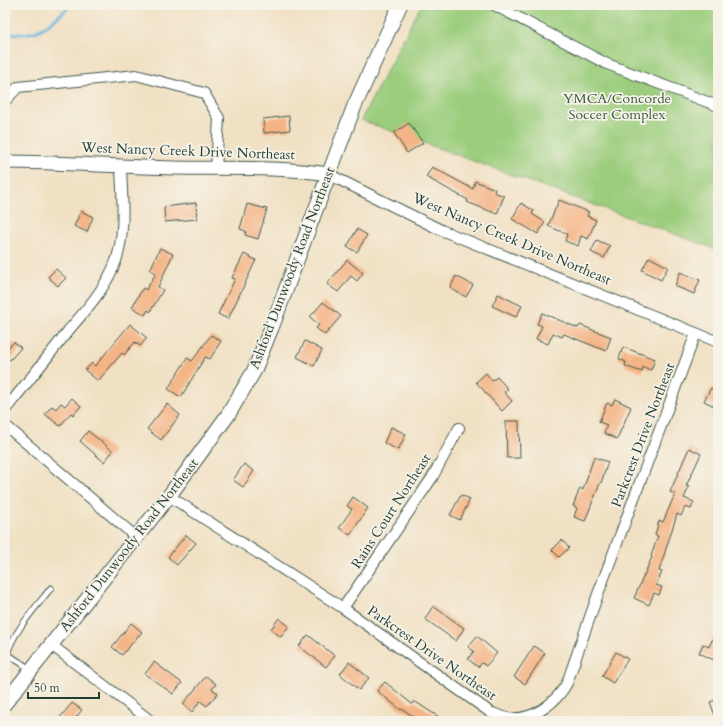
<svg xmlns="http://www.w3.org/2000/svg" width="723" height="726" font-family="Cardo,serif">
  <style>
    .green { fill: #9bcd7d; stroke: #5d8558 }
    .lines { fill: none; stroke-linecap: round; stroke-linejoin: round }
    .stream { stroke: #67b7e2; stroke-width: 3 }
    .building { fill: #f4b485 }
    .service-casing { stroke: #3e564a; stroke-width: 7 }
    .minor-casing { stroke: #3e564a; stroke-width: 12 }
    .tertiary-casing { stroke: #3e564a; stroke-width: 15 }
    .secondary-casing { stroke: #3e564a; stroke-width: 16 }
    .service { stroke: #fff; stroke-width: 5 }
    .minor { stroke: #fff; stroke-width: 10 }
    .tertiary { stroke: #fff; stroke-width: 13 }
    .secondary { stroke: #fff; stroke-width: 14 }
    .labels { text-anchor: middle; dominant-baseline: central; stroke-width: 3.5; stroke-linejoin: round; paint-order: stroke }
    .park-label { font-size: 14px; fill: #385a43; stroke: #f7f3e8 }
    .street-label { font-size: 14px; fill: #1f3d34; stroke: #f7f3e8 }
  </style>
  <rect width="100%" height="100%" fill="#f7f3e8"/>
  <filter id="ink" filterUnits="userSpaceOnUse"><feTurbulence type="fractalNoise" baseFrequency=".025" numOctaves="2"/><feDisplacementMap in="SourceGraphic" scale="8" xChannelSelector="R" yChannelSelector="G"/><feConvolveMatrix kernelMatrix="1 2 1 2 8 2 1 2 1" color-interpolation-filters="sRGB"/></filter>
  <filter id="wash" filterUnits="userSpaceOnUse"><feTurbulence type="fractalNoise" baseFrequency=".012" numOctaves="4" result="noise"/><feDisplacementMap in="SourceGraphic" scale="16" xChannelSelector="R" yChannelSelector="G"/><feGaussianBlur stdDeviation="0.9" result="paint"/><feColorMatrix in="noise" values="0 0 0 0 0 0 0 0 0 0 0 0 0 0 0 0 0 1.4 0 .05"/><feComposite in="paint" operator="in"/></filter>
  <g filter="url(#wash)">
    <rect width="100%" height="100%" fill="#f1e1c4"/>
    <path class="green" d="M 421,5 L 718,5 L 718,250 L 361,120 Z"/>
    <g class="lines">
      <path class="stream" d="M 5,33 C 38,38 48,26 71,5"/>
    </g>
    <g id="blocks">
      <path class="building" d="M 289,116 L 290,130 L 264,133 L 263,119 Z
        M 409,123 L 423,143 L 407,153 L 394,133 Z
        M 432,167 L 473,189 L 475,181 L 495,189 L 494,192 L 504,196 L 497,214 L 467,202 L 468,200 L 426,177 Z
        M 559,200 L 589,212 L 587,216 L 596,220 L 588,239 L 581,236 L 578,246 L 565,241 L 567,234 L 548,226 Z
        M 196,203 L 197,219 L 165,222 L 164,207 Z
        M 521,203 L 534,211 L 532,214 L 545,222 L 538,234 L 512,219 Z
        M 247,204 L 267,209 L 258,239 L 245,235 L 246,231 L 240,229 Z
        M 81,211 L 93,217 L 87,232 L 74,226 Z
        M 357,229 L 367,235 L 357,252 L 347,247 Z
        M 597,240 L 610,246 L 604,258 L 591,252 Z
        M 160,248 L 173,254 L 158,287 L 163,290 L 150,312 L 148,310 L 145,315 L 132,307 L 143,288 L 146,290 L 156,273 L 150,270 Z
        M 244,254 L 256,260 L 228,319 L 218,314 L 235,279 L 232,278 Z
        M 649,257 L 668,267 L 661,280 L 642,270 Z
        M 347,260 L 363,273 L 357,281 L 351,276 L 338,292 L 327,284 Z
        M 56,269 L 66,278 L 58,286 L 48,277 Z
        M 680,272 L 700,280 L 694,294 L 675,286 Z
        M 456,276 L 473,285 L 466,297 L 450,288 Z
        M 498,294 L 522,306 L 516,317 L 492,306 Z
        M 323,302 L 341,316 L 325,335 L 316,328 L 319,325 L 310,317 Z
        M 542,313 L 578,328 L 580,325 L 611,337 L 606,351 L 564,334 L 562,337 L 553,333 L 548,344 L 536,339 L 542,326 L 537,324 Z
        M 130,324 L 147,338 L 140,346 L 135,342 L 124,355 L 122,353 L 98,381 L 85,370 L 92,363 L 95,366 Z
        M 211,335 L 221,341 L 210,359 L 205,357 L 181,397 L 168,389 L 187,358 L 192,361 Z
        M 305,341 L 322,350 L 314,366 L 297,357 Z
        M 14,342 L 21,348 L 10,360 L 5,356 L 5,351 Z
        M 623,347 L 655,359 L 651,370 L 643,367 L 642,372 L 625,366 L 626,362 L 619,359 Z
        M 486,373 L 492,381 L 497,377 L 508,389 L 504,392 L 512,401 L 502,411 L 476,382 Z
        M 711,388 L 718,391 L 718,408 L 704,401 Z
        M 72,398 L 81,406 L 73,415 L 71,413 L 60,426 L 45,414 L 52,406 L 56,409 L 61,403 L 65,406 Z
        M 615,399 L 631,407 L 617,439 L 604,433 L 607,425 L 599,422 L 607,403 L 612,405 Z
        M 167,404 L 180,415 L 161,440 L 147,429 Z
        M 506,421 L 519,421 L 520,458 L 507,458 Z
        M 391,427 L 406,434 L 398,450 L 384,443 Z
        M 88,431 L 113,451 L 104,462 L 80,441 Z
        M 689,448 L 701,454 L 686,486 L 689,487 L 684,498 L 694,502 L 691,509 L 685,507 L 681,516 L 677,514 L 659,571 L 662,572 L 656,585 L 662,587 L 659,595 L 654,593 L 649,605 L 634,598 L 652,557 L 651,556 L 658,536 L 655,535 L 659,521 L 663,522 L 675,494 L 670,492 Z
        M 594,457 L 608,462 L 601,483 L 600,483 L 585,521 L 574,517 L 577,508 L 573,506 L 580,488 L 583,490 Z
        M 244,464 L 254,471 L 243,487 L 233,480 Z
        M 461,495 L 470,499 L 460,520 L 450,515 Z
        M 353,497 L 368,508 L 350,535 L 339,528 L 352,509 L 347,506 Z
        M 186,535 L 196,543 L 177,565 L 168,557 Z
        M 562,540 L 569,548 L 559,557 L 552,550 Z
        M 433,606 L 464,628 L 456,641 L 425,619 Z
        M 279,618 L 289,626 L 281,637 L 271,629 Z
        M 131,623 L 142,632 L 122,655 L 112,647 Z
        M 718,627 L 718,662 L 699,653 L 703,644 L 709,647 Z
        M 308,635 L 335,656 L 326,667 L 299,646 Z
        M 477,636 L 497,653 L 486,666 L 482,663 L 478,667 L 468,659 L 474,651 L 468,647 Z
        M 534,646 L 545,653 L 525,684 L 514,677 Z
        M 616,652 L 628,659 L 613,683 L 602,676 Z
        M 154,662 L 182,683 L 173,694 L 145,674 Z
        M 349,662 L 369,678 L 359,690 L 340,674 Z
        M 206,676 L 216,684 L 212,689 L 218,693 L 207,706 L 200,701 L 192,712 L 183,704 Z
        M 385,682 L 412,704 L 414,701 L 445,721 L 421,721 L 402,709 L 401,710 L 377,691 Z
        M 718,699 L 718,721 L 717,721 L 710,702 Z
        M 72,703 L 82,710 L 73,721 L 57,721 Z"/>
    </g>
  </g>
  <g filter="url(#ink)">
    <use href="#blocks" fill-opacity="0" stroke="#3e564a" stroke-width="1"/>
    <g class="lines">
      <defs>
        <path id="service" d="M 7,655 C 12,633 37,606 51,588
          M 5,656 L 12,657 L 30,669"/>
        <path id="minor" d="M 494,5 L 607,64 L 718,106
          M 5,101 L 18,87 L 136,75 L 204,93 L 219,118 L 216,169
          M 328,174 L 441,230 L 718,342
          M 5,410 C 26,384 47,358 68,331 C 86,310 106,288 116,261 C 126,231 122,197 121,167
          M 5,425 L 136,537
          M 169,496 L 343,608 L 490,712 C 496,714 502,717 508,718 C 533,721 556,703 567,683 L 598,594 L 696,333
          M 343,608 L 432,478 L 459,428
          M 50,644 L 151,721"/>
        <path id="tertiary" d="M 5,162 C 61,162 117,167 173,168 C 224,169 277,166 328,174"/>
        <path id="secondary" d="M 5,703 L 169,496 L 228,415 L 254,371 L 273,324 L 354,107 L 400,5"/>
      </defs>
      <use href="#service" class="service-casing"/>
      <use href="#minor" class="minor-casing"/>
      <use href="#tertiary" class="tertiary-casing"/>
      <use href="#secondary" class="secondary-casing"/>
      <use href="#service" class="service"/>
      <use href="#minor" class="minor"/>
      <use href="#tertiary" class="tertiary"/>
      <use href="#secondary" class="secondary"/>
    </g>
  </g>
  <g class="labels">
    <g class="park-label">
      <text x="617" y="98">YMCA/Concorde<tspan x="617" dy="16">Soccer Complex</tspan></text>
    </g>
    <g class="street-label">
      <text transform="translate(188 151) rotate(2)">West Nancy Creek Drive Northeast</text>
      <text transform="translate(512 239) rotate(23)">West Nancy Creek Drive Northeast</text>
      <text transform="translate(292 268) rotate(-69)">Ashford Dunwoody Road Northeast</text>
      <text transform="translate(643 435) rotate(-69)">Parkcrest Drive Northeast</text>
      <text transform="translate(391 511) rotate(-57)">Rains Court Northeast</text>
      <text transform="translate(129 545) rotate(-52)">Ashford Dunwoody Road Northeast</text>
      <text transform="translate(432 653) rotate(35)">Parkcrest Drive Northeast</text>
    </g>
  </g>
  <rect width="723" height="726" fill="none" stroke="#f7f3e8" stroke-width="20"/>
  <path d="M28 692v6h71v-6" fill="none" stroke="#1f3d34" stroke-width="2"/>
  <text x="34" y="692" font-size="12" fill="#1f3d34" stroke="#f7f3e8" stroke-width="3" paint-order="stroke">50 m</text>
</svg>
